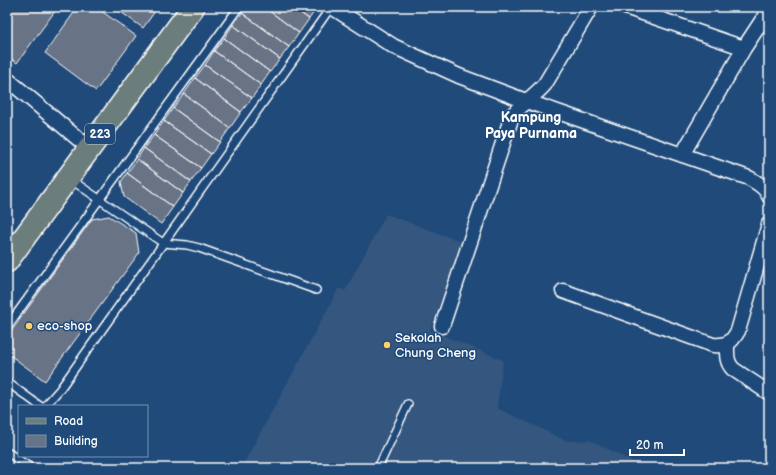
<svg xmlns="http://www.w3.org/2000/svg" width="776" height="475" font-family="'Balsamiq Sans',sans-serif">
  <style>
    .built { fill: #35567e }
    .building { fill: #677386; stroke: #fff }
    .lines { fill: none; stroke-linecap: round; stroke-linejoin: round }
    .lane-casing { stroke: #fff; stroke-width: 10 }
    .street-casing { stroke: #fff; stroke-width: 17 }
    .primary-casing { stroke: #fff; stroke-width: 25 }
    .lane { stroke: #1f4a7a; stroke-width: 7 }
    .street { stroke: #1f4a7a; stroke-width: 14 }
    .primary { stroke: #6c7e7c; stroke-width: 22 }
    .poi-dot { fill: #ffd166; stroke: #1f4a7a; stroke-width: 1.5 }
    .labels { text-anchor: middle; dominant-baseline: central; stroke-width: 3; stroke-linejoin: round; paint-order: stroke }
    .shield { fill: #1f4a7a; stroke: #bcc9d7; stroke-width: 1 }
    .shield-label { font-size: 12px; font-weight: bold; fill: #fff }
    .poi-label { font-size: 13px; fill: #fff; stroke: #1f4a7a; text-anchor: start }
    .neighbourhood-label { font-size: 14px; font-weight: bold; fill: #fff; stroke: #1f4a7a }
  </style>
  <rect width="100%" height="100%" fill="#1f4a7a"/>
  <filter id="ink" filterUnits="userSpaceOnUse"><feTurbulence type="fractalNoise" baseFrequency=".025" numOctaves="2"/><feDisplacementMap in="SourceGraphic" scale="8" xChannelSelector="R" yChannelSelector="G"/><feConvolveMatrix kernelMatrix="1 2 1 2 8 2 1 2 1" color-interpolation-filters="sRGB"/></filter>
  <g filter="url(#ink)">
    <path class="built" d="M 386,214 L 463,242 L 430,330 L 503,360 L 497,408 L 567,441 L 590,440 L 645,468 L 241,468 L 339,288 L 345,291 Z"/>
    <path class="building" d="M 7,7 L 58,7 L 17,63 L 7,56 Z
      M 78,7 L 96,7 L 136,36 L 96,91 L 45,53 Z
      M 114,7 L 158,7 L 143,28 Z
      M 246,7 L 264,7 L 299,33 L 289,47 L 242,13 Z
      M 264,7 L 292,7 L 309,19 L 299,33 Z
      M 292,7 L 315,7 L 317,8 L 309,19 Z
      M 242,13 L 289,47 L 280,59 L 233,25 Z
      M 233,25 L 280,59 L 270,72 L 224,38 Z
      M 224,38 L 270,72 L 261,85 L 214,51 Z
      M 214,51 L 261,85 L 252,98 L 205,65 Z
      M 205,65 L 252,98 L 241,112 L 195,78 Z
      M 195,78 L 241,112 L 230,128 L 184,94 Z
      M 184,94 L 230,128 L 220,142 L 173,108 Z
      M 173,108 L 220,142 L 211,154 L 164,121 Z
      M 164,121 L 211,154 L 201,168 L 154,135 Z
      M 154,135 L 201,168 L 191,182 L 144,148 Z
      M 144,148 L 191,182 L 183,193 L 137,159 Z
      M 137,159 L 183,193 L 173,207 L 127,173 Z
      M 127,173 L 173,207 L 161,224 L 124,197 L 121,182 Z
      M 7,176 L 12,181 L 7,187 Z
      M 109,216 L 136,233 L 139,253 L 45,381 L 7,353 L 7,337 L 92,219 Z"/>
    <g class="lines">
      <defs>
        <path id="lane" d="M 70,179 L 163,243 L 187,245 L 199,248 L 316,290
          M 7,327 L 239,7
          M 7,382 L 40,406
          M 45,406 L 60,389 L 331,7
          M 7,452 L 31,468
          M 378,468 L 408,404"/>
        <path id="street" d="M 332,7 L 393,46 L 459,76 L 526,101 L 749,178 C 757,183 766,187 769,196
          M 625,7 L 744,48
          M 7,79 L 89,148
          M 682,155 L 744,48 L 769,10
          M 563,291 L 713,345 C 727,346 731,343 738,331 L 769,224
          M 442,326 L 512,116 C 521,104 535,96 545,84 L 591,7
          M 727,344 C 727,354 726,362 733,369 L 769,393"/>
        <path id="primary" d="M 7,261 L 193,7"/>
      </defs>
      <use href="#lane" class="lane-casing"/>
      <use href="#street" class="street-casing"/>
      <use href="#primary" class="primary-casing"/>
      <use href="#lane" class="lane"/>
      <use href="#street" class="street"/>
      <use href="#primary" class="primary"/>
    </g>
  </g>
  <g class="poi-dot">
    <circle cx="29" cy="326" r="4"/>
    <circle cx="387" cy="345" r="4"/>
  </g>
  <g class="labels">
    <rect class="shield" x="85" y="124" width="30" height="20" rx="3"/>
    <g class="shield-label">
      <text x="100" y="134">223</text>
    </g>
    <g class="poi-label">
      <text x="37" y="326">eco-shop</text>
      <text x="395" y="338">Sekolah<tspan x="395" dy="15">Chung Cheng</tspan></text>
    </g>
    <g class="neighbourhood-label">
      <text x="531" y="117">Kampung<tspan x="531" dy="16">Paya Purnama</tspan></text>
    </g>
  </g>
  <rect width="776" height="475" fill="none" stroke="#1f4a7a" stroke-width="24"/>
  <rect x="12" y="12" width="752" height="451" fill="none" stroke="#fff" stroke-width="1.5" filter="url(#ink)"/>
  <rect x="18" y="405" width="130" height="52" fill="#1f4a7a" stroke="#7992af"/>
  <rect x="26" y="418" width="20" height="6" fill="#6c7e7c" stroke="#7992af"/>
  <text x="54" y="425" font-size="12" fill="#ffffff">Road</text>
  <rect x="26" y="435" width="20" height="12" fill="#677386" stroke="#7992af"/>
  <text x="54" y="445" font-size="12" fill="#ffffff">Building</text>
  <path d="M630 449v6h54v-6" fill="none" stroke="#ffffff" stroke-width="2"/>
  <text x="636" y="449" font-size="12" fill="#ffffff" stroke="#1f4a7a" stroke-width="3" paint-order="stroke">20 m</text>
</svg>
